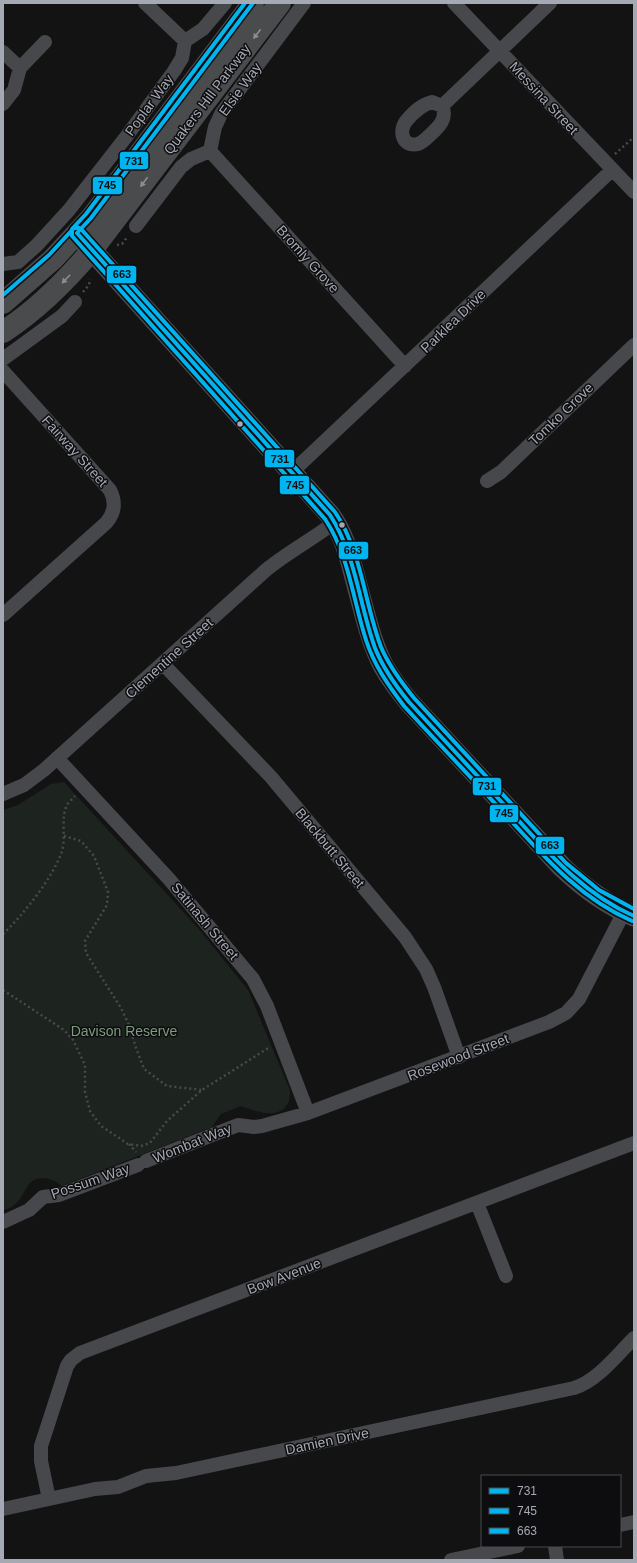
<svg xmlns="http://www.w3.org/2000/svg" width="637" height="1563" font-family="Arial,sans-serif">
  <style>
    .green { fill: #1d231e }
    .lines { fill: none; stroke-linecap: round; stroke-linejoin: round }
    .path { stroke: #494a4d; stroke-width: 2.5; stroke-dasharray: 2 3; stroke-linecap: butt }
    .street { stroke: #47484c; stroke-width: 14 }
    .secondary { stroke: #4b4c50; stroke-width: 21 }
    .primary { stroke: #4a4b4d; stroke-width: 22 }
    .bus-1-casing { stroke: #0d0d0f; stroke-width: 7 }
    .bus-2-casing { stroke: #0d0d0f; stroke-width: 7 }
    .bus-3-casing { stroke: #0d0d0f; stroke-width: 7 }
    .bus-1 { stroke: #00b5ef; stroke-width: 4 }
    .bus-2 { stroke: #00b5ef; stroke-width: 4 }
    .bus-3 { stroke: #00b5ef; stroke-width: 4 }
    .oneway { fill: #8a8d94 }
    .bus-dot { fill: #a5a9b3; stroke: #0d0d0f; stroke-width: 1.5 }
    .labels { text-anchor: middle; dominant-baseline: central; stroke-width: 3; stroke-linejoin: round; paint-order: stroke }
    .street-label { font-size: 14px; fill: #a5a9b3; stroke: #0d0d0f }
    .park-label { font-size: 14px; fill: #7e9c80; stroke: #0d0d0f }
    .line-badge { stroke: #0d0d0f; stroke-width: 1.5 }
    .pale-badge-label { font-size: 11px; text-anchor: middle; font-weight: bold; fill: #111 }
  </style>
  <rect width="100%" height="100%" fill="#131313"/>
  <path class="green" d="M 64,782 L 198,928 L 248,990 L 290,1090 C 290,1094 290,1100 288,1103 C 279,1121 255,1111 241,1106 L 221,1114 L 212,1127 L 62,1186 C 54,1179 41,1174 31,1182 C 25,1188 22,1199 14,1205 C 11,1208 7,1209 3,1210 L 3,810 L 18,805 L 51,784 Z"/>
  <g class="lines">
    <path class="path" d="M 615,154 L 634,137
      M 117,245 L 122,244 L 128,236
      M 83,292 L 89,285 L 90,279
      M 64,836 L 81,841 L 88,849 L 94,856 L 108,892 L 107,905 L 85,941 L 86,953 L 121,1008 L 129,1025 L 136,1048 L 144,1069 L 167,1086 L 202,1090
      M 3,934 C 23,915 51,880 61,854 C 67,840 60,818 67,805 C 69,802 72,799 75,796
      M 3,990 L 64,1030 L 73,1040 L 85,1065 L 85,1092 L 90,1111 L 101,1126 L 128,1144 L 141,1146 L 150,1143 L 167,1121 L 202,1090 L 270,1047
      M 129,1144 L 136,1152"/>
    <path class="street" d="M 145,3 L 185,41
      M 454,3 L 634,192
      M 185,41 L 203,29 L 225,3
      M 3,52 L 20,68 L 14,90 L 3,104
      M 20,68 L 45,42
      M 432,102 L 442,106 C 448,118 439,127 430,135 C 427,138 423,142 418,144 C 402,148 398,130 407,120 C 414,112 421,105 432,102 Z
      M 442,106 L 550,3
      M 210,151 L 405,366
      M 136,226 L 181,167 L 191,159 L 210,151 L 215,127 L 221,114 L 304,3
      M 3,264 L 18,262 L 37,245 L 69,210 L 126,137 L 174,71 L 182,58 L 185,41
      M 3,359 L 62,316 L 75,302
      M 3,371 L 110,490 C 116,502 115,513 106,523 L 3,615
      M 292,472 L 612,170
      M 487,481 L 501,472 L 634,345
      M 163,664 L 271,777 L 405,937 L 426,969 L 434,987 L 459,1057
      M 57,758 L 169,879 L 253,979 L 267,1006 L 308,1113
      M 3,794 L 24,785 L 44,770 L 266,570 C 288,552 313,539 335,522
      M 146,1161 L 238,1125 L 254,1127 L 262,1126 L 308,1113 L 549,1022 L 566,1013 L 579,999 L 624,912
      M 477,1203 L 506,1276
      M 3,1222 L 29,1210 L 43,1197 L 59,1195 L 138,1165
      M 49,1499 L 41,1461 L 41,1446 L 67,1366 L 71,1360 L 80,1353 L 634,1143
      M 3,1509 L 95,1489 L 118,1487 L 146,1476 L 176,1473 L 574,1388 C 597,1381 617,1355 634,1338
      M 620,1525 L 634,1522
      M 555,1546 L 557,1560
      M 451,1560 L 518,1546"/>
    <path class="secondary" d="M 80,237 L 330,515 C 346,537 351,563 358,589 C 365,614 371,643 384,667 C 391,679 400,691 409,702 L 562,867 C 583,887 607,905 634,916"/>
    <path class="primary" d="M 3,303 L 53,259 L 91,218 L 253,3
      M 3,332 C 37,310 66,281 92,250 L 280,3"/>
    <defs>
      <path id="bus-1" d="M 253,3 L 91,218 L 77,233 L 330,515 C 356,555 359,604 375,648 C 383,668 395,685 409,702 C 442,738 475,773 508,809 C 546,850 581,893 634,916"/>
      <path id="bus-2" d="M 245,3 L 86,214 L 72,229 L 72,236 L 325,519 C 349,555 353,600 366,640 C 374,665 388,685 404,706 C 436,741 469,775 501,810 C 541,853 577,897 632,921"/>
      <path id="bus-3" d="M 3,295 L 49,255 L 73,229 L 77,227 L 81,229 L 335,512 C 362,552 364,602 381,647 C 389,666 401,682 414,698 L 566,863 L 599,890 L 634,909"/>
    </defs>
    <use href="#bus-1" class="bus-1-casing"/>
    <use href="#bus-2" class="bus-2-casing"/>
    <use href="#bus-3" class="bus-3-casing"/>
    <use href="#bus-1" class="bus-1"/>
    <use href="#bus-2" class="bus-2"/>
    <use href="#bus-3" class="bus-3"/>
  </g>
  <defs><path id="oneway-solid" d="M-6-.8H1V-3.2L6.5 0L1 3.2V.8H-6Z"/></defs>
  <g class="oneway">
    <use href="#oneway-solid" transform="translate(257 34) rotate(127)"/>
    <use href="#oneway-solid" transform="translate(144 182) rotate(127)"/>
    <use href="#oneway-solid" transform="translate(66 279) rotate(134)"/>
  </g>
  <g class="bus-dot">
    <circle cx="240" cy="424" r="3.5"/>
    <circle cx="342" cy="525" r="3.5"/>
  </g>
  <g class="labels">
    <g class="street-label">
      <text transform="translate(240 89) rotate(-54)">Elsie Way</text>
      <text transform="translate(544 98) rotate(47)">Messina Street</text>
      <text transform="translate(207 99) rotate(-53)">Quakers Hill Parkway</text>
      <text transform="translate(149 105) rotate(-54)">Poplar Way</text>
      <text transform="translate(308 259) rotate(48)">Bromly Grove</text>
      <text transform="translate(453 321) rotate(-44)">Parklea Drive</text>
      <text transform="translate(561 414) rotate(-44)">Tomko Grove</text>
      <text transform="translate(75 451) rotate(48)">Fairway Street</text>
      <text transform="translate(169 658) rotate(-42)">Clementine Street</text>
      <text transform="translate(330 848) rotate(50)">Blackbutt Street</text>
      <text transform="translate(205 921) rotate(50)">Satinash Street</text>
      <text transform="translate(458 1057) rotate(-21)">Rosewood Street</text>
      <text transform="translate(192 1143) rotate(-22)">Wombat Way</text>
      <text transform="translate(90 1181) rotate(-19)">Possum Way</text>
      <text transform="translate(284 1276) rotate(-21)">Bow Avenue</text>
      <text transform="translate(327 1441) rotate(-12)">Damien Drive</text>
    </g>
    <g class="park-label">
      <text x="124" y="1031">Davison Reserve</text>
    </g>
  </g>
  <g class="line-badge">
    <rect x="119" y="151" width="30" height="19" rx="4" fill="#00b5ef"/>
    <rect x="92" y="176" width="31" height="19" rx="4" fill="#00b5ef"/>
    <rect x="106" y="265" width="31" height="19" rx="4" fill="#00b5ef"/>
    <rect x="264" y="449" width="31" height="19" rx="4" fill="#00b5ef"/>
    <rect x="279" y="475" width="31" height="20" rx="4" fill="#00b5ef"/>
    <rect x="338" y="541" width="31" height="19" rx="4" fill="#00b5ef"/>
    <rect x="472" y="777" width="30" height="19" rx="4" fill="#00b5ef"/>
    <rect x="489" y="804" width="30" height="19" rx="4" fill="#00b5ef"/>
    <rect x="535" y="836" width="30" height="19" rx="4" fill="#00b5ef"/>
  </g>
  <g class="pale-badge-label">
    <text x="134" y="165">731</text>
    <text x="107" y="189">745</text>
    <text x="122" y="278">663</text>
    <text x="280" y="463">731</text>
    <text x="295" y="489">745</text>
    <text x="353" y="554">663</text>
    <text x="487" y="790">731</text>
    <text x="504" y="817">745</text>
    <text x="550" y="849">663</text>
  </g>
  <rect width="637" height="1563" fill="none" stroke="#a5a9b3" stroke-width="8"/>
  <rect x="481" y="1475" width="140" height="72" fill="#0d0d0f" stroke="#4a4b51"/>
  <rect x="489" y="1488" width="20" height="6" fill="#00b5ef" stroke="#4a4b51"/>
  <text x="517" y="1495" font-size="12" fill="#a5a9b3">731</text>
  <rect x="489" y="1508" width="20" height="6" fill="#00b5ef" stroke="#4a4b51"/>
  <text x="517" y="1515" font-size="12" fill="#a5a9b3">745</text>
  <rect x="489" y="1528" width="20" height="6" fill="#00b5ef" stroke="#4a4b51"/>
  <text x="517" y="1535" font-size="12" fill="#a5a9b3">663</text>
</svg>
